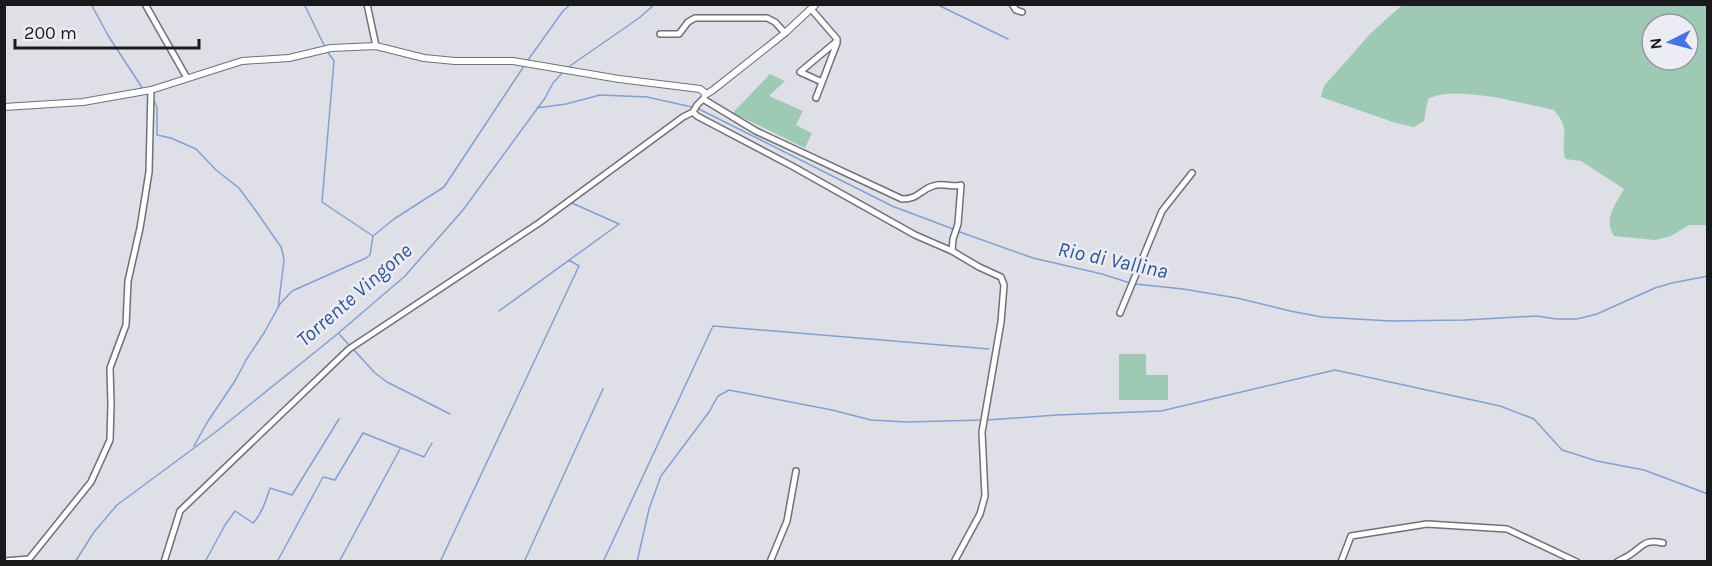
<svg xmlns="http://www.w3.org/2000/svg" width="1712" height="566" font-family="Karla,sans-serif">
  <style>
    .green { fill: #9ec9b5; fill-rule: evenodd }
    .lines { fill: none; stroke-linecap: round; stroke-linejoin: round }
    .stream { stroke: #82a0d2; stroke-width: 1.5 }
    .minor-casing { stroke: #707078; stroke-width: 8 }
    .tertiary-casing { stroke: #707078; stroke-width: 8 }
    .minor { stroke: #fff; stroke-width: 5 }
    .tertiary { stroke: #fff; stroke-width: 6 }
    .labels { text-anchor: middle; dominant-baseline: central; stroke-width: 5; stroke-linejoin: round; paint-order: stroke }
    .water-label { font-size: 21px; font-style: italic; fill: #315595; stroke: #ececf4 }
  </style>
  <rect width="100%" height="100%" fill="#dfdfe7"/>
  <path class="green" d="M 1402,5 L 1707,5 L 1707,225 L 1689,225 L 1671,236 L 1655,240 L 1614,236 C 1603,218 1615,206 1624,189 L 1581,161 L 1565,159 C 1560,136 1572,131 1554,110 C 1524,104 1455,84 1428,99 L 1424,121 L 1414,127 L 1396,123 L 1321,97 L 1324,86 L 1370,34 ZM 1652,24 L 1688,24 L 1688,60 L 1652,60 Z
    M 770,74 L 785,81 L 769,96 L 803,111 L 796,125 L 812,133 L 805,148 L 733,113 Z
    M 1119,354 L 1146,354 L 1146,375 L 1168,375 L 1168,400 L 1119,400 Z"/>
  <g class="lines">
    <path class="stream" d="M 91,4 L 109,37 L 143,89
      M 304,4 L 325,47
      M 936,4 L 1008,39
      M 327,51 L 334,61 L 322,202 L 373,236
      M 528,60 L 563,11 L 571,4
      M 567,68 L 639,18 L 655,4
      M 153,99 L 157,107 L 157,135 L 171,138 L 196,149 L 216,170 L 239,188 L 256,211 L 281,247 L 283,254 L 284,261 L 278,308
      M 537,108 L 566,104 L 600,95 L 647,97 L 692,107
      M 697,108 L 892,206 L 953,229
      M 957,231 L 1033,258 L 1102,274 L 1130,283
      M 1135,284 L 1183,289 L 1237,298 L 1290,311 L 1322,317 L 1390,321 L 1465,320 L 1537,316 L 1556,319 L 1577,319 L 1597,314 L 1655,288 L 1672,283 L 1708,276
      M 499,311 L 619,224 L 572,203
      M 339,334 L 350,346
      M 353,349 L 375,373 L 387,382 L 450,414
      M 987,420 L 1057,415 L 1161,411 L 1335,370 L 1500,406 L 1534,419 L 1562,450 L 1597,461 L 1644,470 L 1708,494
      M 194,446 L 208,421 L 235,381 L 246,360 L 264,333 L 280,304 L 292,291 L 366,258 L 370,255 L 373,236 L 394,219 L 444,187 L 524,66
      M 75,562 L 94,532 L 117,505 L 217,431 L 335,336 L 405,276 L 463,210 L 545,98 L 553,83 L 564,71
      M 205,562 L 225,525 L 235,511 L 253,523 C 262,514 266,500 270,488 L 292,495 L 339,419
      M 277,562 L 323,477 L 335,480 L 363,433 L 424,457 L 432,443
      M 339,562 L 400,449
      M 440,562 L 579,266 L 569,260
      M 524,562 L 603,389
      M 603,562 L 713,326 L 989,349
      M 637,562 L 649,509 L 661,476 L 709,412 L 718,396 L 729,390 L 832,410 L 871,420 L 907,422 L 982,420"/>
    <defs>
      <path id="minor" d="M 145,4 L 187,78
        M 367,4 L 376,46
        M 1012,4 L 1016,10 L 1022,12
        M 811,9 L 837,39 L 837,43 L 816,98
        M 660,34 L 679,34 L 688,22 L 695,18 L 767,18 L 775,22 L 785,33
        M 822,82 L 800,72 L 837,41
        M 703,99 L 756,131 L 902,199 C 919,199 920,190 933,186 C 943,182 952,188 961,185 L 958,224 L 953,239 L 952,251
        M 693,112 L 697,116 L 792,166 L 915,235 L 952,251 L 979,267 L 1001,277 L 1004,285 L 1001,322 L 982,432 L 985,496 L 980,514 L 954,562
        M 693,112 L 697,105 L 704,98
        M 1120,313 L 1162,211 L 1192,173
        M 4,561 L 29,559 L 91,482 L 110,440 L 111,404 L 110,368 L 126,325 L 128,281 L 140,228 L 149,172 L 151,90
        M 164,562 L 180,511 L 349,349 L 539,223 L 683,117 L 693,112
        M 770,562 L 787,521 L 796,471
        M 1341,562 L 1351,536 L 1427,524 L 1507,529 L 1577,562
        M 1617,562 C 1622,559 1627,557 1631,554 C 1644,545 1645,539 1663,543"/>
      <path id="tertiary" d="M 4,107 L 83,102 L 151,90 L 242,61 L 289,58 L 331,48 L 376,46 L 424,58 L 455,61 L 513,61 L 619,79 L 700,89 L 704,92 L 705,95 L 713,90 L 785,33 L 816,4"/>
    </defs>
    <use href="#minor" class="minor-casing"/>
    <use href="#tertiary" class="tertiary-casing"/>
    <use href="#minor" class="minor"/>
    <use href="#tertiary" class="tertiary"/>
  </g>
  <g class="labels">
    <g class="water-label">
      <text transform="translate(1113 260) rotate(12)">Rio di Vallina</text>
      <text transform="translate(354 295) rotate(-41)">Torrente Vingone</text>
    </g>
  </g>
  <rect width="1712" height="566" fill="none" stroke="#1a1a1d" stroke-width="12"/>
  <g transform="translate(1670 42) rotate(264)"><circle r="28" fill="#ececf4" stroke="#98989e" stroke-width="1.5"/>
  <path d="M0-4.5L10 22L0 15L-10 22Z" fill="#4872e5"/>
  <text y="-9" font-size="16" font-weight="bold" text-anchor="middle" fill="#1a1a1d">N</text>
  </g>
  <path d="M15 39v9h184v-9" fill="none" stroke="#1a1a1d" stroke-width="3"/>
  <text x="24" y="39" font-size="18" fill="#1a1a1d" stroke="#ececf4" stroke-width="4.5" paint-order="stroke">200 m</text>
</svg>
